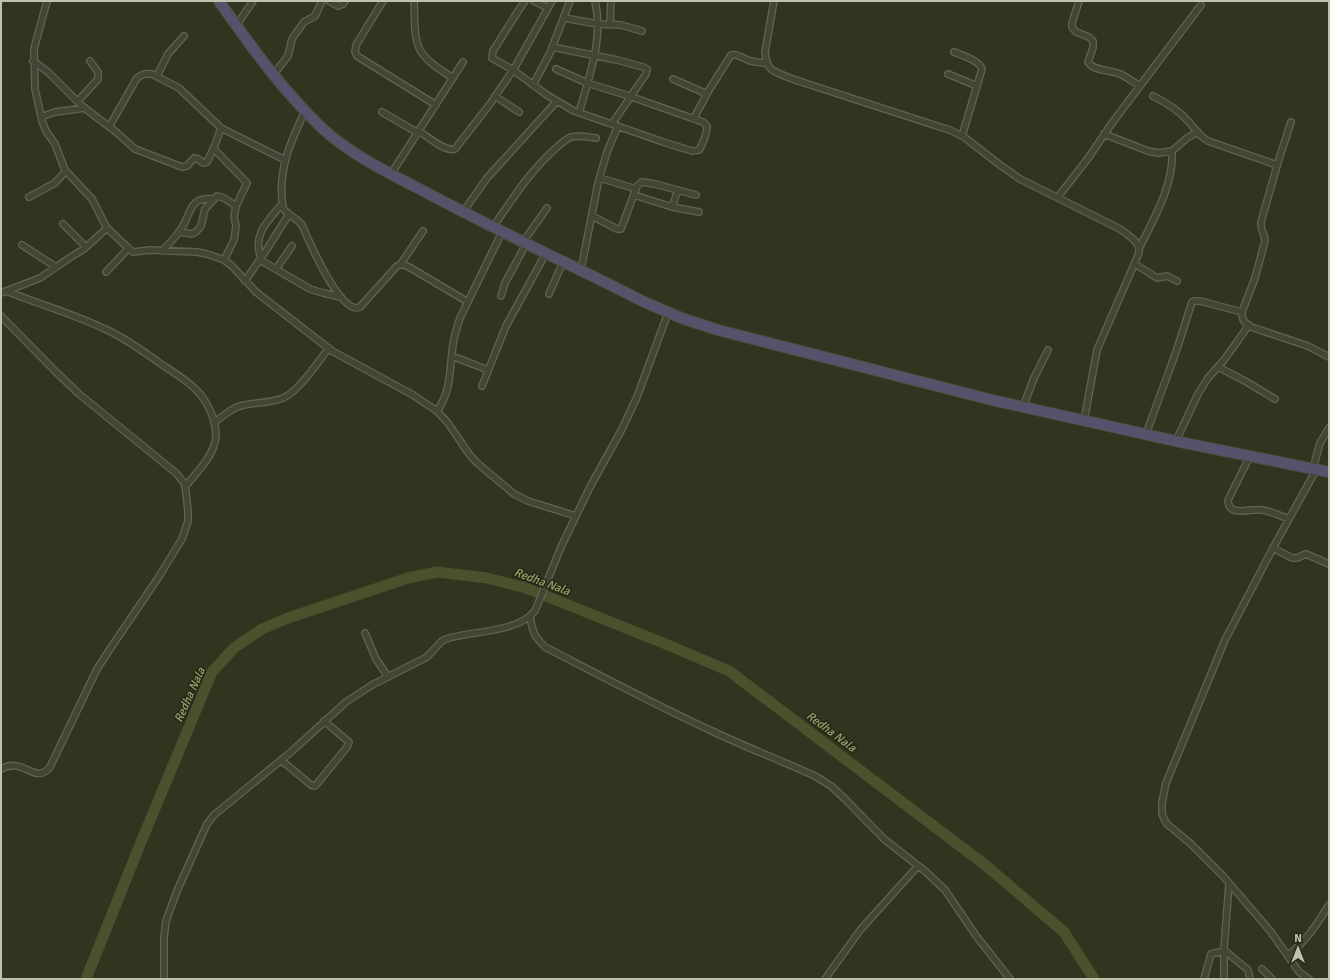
<svg xmlns="http://www.w3.org/2000/svg" width="1330" height="980" font-family="Signika,sans-serif">
  <style>
    .lines { fill: none; stroke-linecap: round; stroke-linejoin: round }
    .river { stroke: #4a512c; stroke-width: 11 }
    .street-casing { stroke: #606451; stroke-width: 8 }
    .highway-casing { stroke: #4d503e; stroke-width: 12 }
    .street { stroke: #424634; stroke-width: 5.5 }
    .highway { stroke: #57516c; stroke-width: 10 }
    .labels { text-anchor: middle; dominant-baseline: central; stroke-width: 3.5; stroke-linejoin: round; paint-order: stroke }
    .water-label { font-size: 12px; font-style: italic; fill: #97a168; stroke: #272a19 }
  </style>
  <rect width="100%" height="100%" fill="#313520"/>
  <g class="lines">
    <path class="river" d="M 86,979 L 141,842 L 212,672 L 234,648 L 262,629 L 288,618 L 408,578 L 437,572 L 487,578 L 526,588 L 668,645 L 729,671 L 984,864 L 1064,932 L 1094,979"/>
    <defs>
      <path id="street" d="M 47,1 L 34,49 L 35,89 L 42,121 L 46,131 L 55,144 L 65,170 L 92,199 L 107,228 L 128,248 L 133,252 L 150,250 L 197,252 L 207,254 L 224,260 L 232,266 L 256,292 L 332,351 L 413,395 L 437,411 L 448,423 L 469,454 L 476,462 L 514,494 L 528,501 L 576,516
        M 329,1 L 338,6 L 343,4 L 345,1
        M 383,1 L 356,45 L 355,52 L 357,56 L 436,105
        M 414,1 C 415,16 413,36 420,50 C 427,62 442,71 453,78
        M 525,1 L 520,8 L 493,51 L 492,58 L 513,70 L 547,95 L 574,111 L 666,143 L 692,151 L 699,150 C 703,144 707,133 707,126 L 703,122 L 626,95 L 587,83 L 556,69
        M 534,1 L 548,8
        M 774,1 L 765,52 C 766,58 766,64 771,69 C 780,76 805,83 817,87 C 857,100 897,113 937,126 L 950,130 L 964,137 L 1000,165 L 1020,179 L 1120,229 C 1129,236 1140,241 1139,253 L 1097,350 L 1084,421
        M 1079,1 L 1072,23 L 1072,27 L 1076,32 L 1089,37 L 1093,41 L 1093,48 L 1088,62 C 1093,71 1111,70 1120,74 C 1127,77 1133,82 1140,86
        M 564,18 L 598,24 L 621,25 L 642,31
        M 610,24 L 611,1
        M 236,26 L 253,1
        M 552,47 L 617,60 L 643,67 L 647,69 L 646,74 L 612,124
        M 954,52 C 963,56 979,60 982,69 L 962,136
        M 33,61 L 48,72 L 82,106 L 116,132 L 135,149 L 182,167 L 187,166 L 194,158 L 198,159 L 203,163 L 207,162 L 215,145 L 221,128
        M 948,74 L 977,86
        M 273,75 L 288,56 L 292,39 L 304,22 L 315,16 L 322,1
        M 157,76 L 168,54 L 184,36
        M 673,79 L 707,94
        M 533,85 L 550,53 L 570,1
        M 495,96 L 519,112
        M 1153,96 C 1165,102 1178,110 1187,120 C 1194,127 1199,136 1208,141 L 1277,165
        M 78,101 L 98,79 L 98,72 L 90,61
        M 305,111 C 290,143 277,171 283,208 C 287,215 297,218 302,225 C 308,239 341,317 360,307 L 396,267 L 401,264 L 409,267 L 468,302
        M 382,112 L 418,133
        M 579,113 C 589,77 604,38 595,1
        M 41,117 L 55,112 L 85,108
        M 694,118 L 709,90 L 731,55 C 738,53 743,59 750,61 C 755,62 761,63 767,63
        M 1291,122 L 1279,159 L 1261,222 C 1260,232 1265,233 1265,241 L 1255,278 L 1242,312 C 1242,321 1244,322 1251,327 L 1308,346 L 1329,357
        M 109,127 L 137,78 C 142,74 146,73 152,74 L 179,88 L 221,128 L 285,160
        M 419,131 C 428,137 445,152 455,149 L 490,104 L 515,67 L 552,1
        M 1104,134 L 1148,151 L 1158,153 L 1172,151 L 1187,138 L 1198,132
        M 214,149 L 247,183 L 236,206 L 234,217 L 236,226 L 234,240 L 224,260
        M 391,174 L 463,62
        M 600,178 L 636,189
        M 634,195 L 672,207 L 699,212
        M 29,197 L 55,183 L 66,171
        M 1058,197 L 1089,157 L 1112,123 L 1201,5
        M 672,207 L 678,190
        M 463,212 L 487,178 L 557,101
        M 592,216 L 617,229 L 621,229 L 637,186 L 642,182 L 655,184 L 696,195
        M 63,224 L 86,247
        M 493,227 C 512,200 529,172 554,150 C 559,145 564,140 571,137 C 579,135 588,137 596,138
        M 179,232 L 192,234 L 196,232 L 201,226 L 205,209 L 217,196 L 224,198 L 236,206
        M 523,242 L 547,208
        M 22,245 L 56,267
        M 1139,249 C 1154,218 1174,185 1172,151
        M 162,251 C 169,244 176,237 181,229 C 192,213 188,197 213,199
        M 261,258 C 252,234 268,221 282,204
        M 260,260 L 310,289 L 323,293 L 341,297
        M 1135,264 L 1157,278 L 1167,276 L 1177,281
        M 400,265 L 423,231
        M 276,269 L 292,246
        M 581,270 L 598,183 L 607,152 L 618,126
        M 106,272 L 128,249
        M 245,281 L 267,249 L 289,214
        M 6,291 C 39,304 73,314 105,329 C 126,338 145,353 164,366 C 176,374 190,382 200,394 C 209,405 219,426 215,442 C 211,459 196,473 185,487
        M 1,293 L 40,278 L 74,255 L 84,249 L 107,228
        M 549,294 L 563,262
        M 501,296 L 505,283 L 526,244
        M 1,316 L 56,372 L 79,394 L 176,473 L 185,484 L 188,511 L 188,521 L 182,539 L 158,578 L 112,646 L 97,669 L 50,767 C 36,786 23,756 1,769
        M 452,356 L 488,370
        M 1218,367 L 1245,381 L 1275,399
        M 482,386 L 506,326 L 546,253
        M 1023,407 L 1034,378 L 1048,350
        M 437,411 C 452,390 449,370 453,345 C 454,336 457,327 460,318 L 502,232
        M 214,423 C 221,417 229,411 237,407 C 252,402 268,404 283,398 C 299,391 317,363 329,348
        M 1146,434 L 1176,352 L 1192,302 L 1194,301 L 1200,301 L 1242,312
        M 1176,441 L 1198,394 L 1208,378 L 1224,360 L 1249,325
        M 1250,456 L 1228,500 C 1228,518 1251,508 1262,510 C 1271,511 1280,516 1289,519
        M 1313,469 L 1320,443 L 1329,428
        M 1273,548 L 1292,558 L 1297,558 L 1306,554 L 1329,564
        M 530,617 C 533,633 534,636 545,647 C 601,676 657,706 714,732 C 748,748 782,761 815,776 L 831,786 L 845,799 L 884,839 L 926,872 L 945,890 L 977,937 L 1010,979
        M 365,633 L 376,659 L 388,677
        M 281,760 L 311,785 L 314,786 L 316,785 L 347,747 L 349,742 L 324,721
        M 1224,950 L 1248,970 L 1250,979
        M 1288,955 C 1306,942 1317,924 1329,905
        M 1262,969 L 1272,979
        M 164,979 L 164,937 L 166,921 L 177,891 L 207,824 L 214,815 L 291,752 L 346,702 L 372,685 L 427,657 L 442,641 L 446,639 C 473,630 515,634 535,611 L 561,547 L 590,487 L 622,429 L 637,397 L 668,313
        M 825,979 L 861,929 L 918,866
        M 1204,979 L 1211,954 L 1224,951
        M 1224,979 L 1224,948 L 1229,884
        M 1309,979 L 1299,972 L 1271,932 L 1223,876 L 1191,844 L 1167,824 L 1164,819 L 1162,813 L 1162,803 L 1166,783 L 1225,640 L 1273,548 L 1316,470"/>
      <path id="highway" d="M 219,1 C 250,45 282,90 322,128 C 353,157 395,176 433,196 C 502,233 574,266 644,302 L 684,319 L 718,330 L 992,400 L 1180,442 L 1329,472"/>
    </defs>
    <use href="#street" class="street-casing"/>
    <use href="#highway" class="highway-casing"/>
    <use href="#street" class="street"/>
    <use href="#highway" class="highway"/>
  </g>
  <g class="labels">
    <g class="water-label">
      <text transform="translate(542 582) rotate(20)">Redha Nala</text>
      <text transform="translate(190 695) rotate(-66)">Redha Nala</text>
      <text transform="translate(831 732) rotate(37)">Redha Nala</text>
    </g>
  </g>
  <rect width="1330" height="980" fill="none" stroke="#bec3ae" stroke-width="4"/>
  <g transform="translate(1298 948)" stroke="#272a19" stroke-width="3" paint-order="stroke">
  <path d="M0-3L7 15L0 10L-7 15Z" fill="#bec3ae"/>
  <text y="-6" font-size="11" font-weight="bold" text-anchor="middle" fill="#bec3ae">N</text>
  </g>
</svg>
